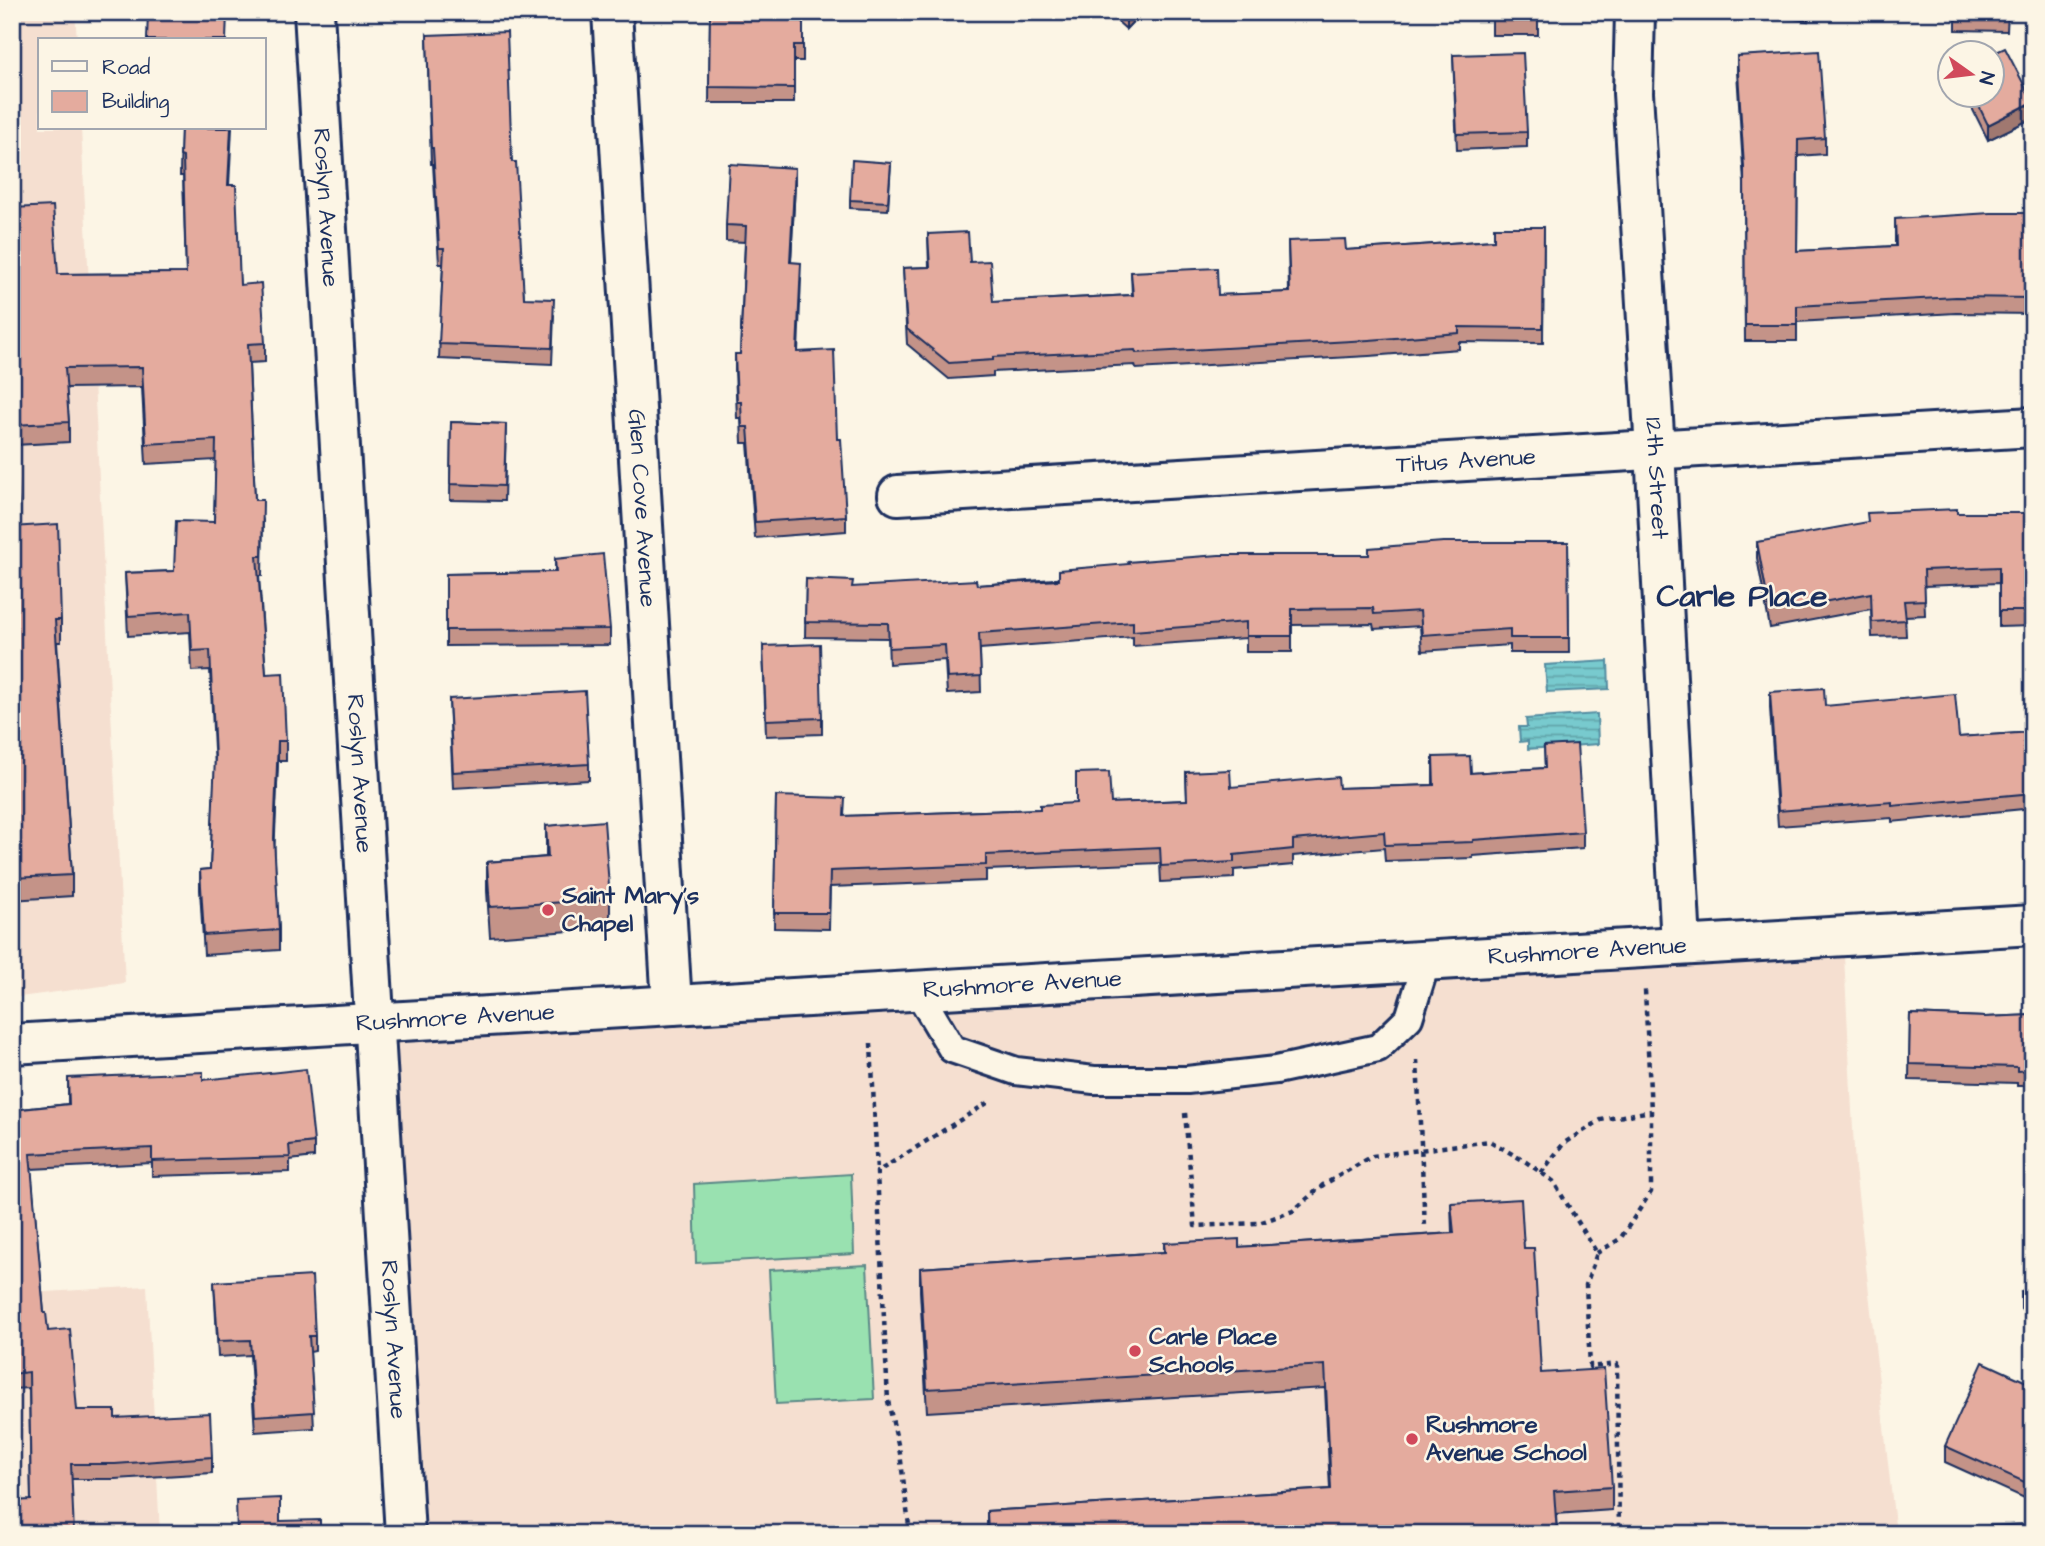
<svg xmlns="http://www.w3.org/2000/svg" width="2045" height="1546" font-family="'Architects Daughter',sans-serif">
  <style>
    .built { fill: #f5dfd0 }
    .park { fill: url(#park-crowns); stroke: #5a8887; stroke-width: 2 }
    .pitch { fill: #99e1b0; stroke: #5a8887; stroke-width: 2 }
    .water { fill: url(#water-rules); stroke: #538ca1; stroke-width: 2 }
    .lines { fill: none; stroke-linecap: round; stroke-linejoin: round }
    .service-casing { stroke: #1b2f5e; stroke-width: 32 }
    .minor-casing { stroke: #1b2f5e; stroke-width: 44 }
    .path { stroke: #1b2f5e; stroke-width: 4.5; stroke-dasharray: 5 5; stroke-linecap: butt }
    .service { stroke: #fcf5e5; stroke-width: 26 }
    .minor { stroke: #fcf5e5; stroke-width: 38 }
    .wall { fill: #c49388; stroke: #1b2f5e; stroke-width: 2 }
    .shaded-wall { fill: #a0786f; stroke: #1b2f5e; stroke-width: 2 }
    .building { fill: #e4ab9e; stroke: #1b2f5e; stroke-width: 2 }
    .poi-dot { fill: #d1495b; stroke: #fcf5e5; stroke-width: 2.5 }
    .labels { text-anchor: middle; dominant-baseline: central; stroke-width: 5; stroke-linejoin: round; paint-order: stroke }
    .street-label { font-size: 24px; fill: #1b2f5e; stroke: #fcf5e5 }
    .poi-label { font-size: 24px; font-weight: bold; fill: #1b2f5e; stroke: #fcf5e5; text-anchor: start }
    .district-label { font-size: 32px; font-weight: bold; fill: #1b2f5e; stroke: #fcf5e5 }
  </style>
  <defs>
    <pattern id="park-crowns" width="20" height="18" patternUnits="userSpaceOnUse" patternTransform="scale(1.75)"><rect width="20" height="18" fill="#99e1b0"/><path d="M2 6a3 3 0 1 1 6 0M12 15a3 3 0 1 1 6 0" fill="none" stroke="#83c19a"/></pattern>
    <pattern id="water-rules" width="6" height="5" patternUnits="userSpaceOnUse" patternTransform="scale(1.75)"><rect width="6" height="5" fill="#78cace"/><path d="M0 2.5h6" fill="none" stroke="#62a4aa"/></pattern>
  </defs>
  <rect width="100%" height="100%" fill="#fcf5e5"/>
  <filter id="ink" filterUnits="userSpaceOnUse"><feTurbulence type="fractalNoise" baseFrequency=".0143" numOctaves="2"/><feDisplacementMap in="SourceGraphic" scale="14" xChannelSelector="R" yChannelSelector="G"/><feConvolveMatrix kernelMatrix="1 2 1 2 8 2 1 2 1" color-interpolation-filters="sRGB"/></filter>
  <g filter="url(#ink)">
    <path class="built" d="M 12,12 L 75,12 L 77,40 L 40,40 L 40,128 L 81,128 L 125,983 L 12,998 Z
      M 1843,936 L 1855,1168 L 1896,1534 L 405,1534 L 374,1023 Z
      M 147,1286 L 160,1534 L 12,1534 L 12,1294 Z"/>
    <path class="park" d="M 696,1527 L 697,1534 L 612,1534 Z"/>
    <path class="pitch" d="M 851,1174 L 854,1254 L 696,1263 L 694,1184 Z
      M 867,1265 L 874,1399 L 776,1404 L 769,1270 Z"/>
    <path class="water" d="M 1608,661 L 1609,689 L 1547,692 L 1545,665 Z
      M 1597,714 L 1598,744 L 1528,749 L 1528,741 L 1520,742 L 1519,727 L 1527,727 L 1526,719 Z"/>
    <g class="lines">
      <defs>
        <path id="service" d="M 917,990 L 952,1049 L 1016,1071 L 1094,1080 L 1187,1080 L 1276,1070 L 1378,1048 L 1409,1018 L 1427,960"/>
        <g id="minor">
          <path id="s1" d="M 314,12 L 405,1534"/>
          <path id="s2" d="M 612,12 L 672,1005"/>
          <path id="s3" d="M 1635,12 L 1633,93 L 1655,450 L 1681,945"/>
          <path id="s4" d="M 898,495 L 2033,427"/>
          <path id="s5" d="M 12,1044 L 2033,925"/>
        </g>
      </defs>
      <use href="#service" class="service-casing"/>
      <use href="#minor" class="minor-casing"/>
      <path class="path" d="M 871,1043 L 877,1172
        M 1417,1060 L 1425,1227
        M 1185,1113 L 1195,1226 L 1259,1223 L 1293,1211 L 1323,1185 L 1373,1156 L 1490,1141 L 1526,1162 L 1553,1181 L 1597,1253 L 1586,1285 L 1590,1367 L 1617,1364 L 1619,1534
        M 1541,1173 L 1564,1143 L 1601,1120 L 1651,1111
        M 1597,1253 L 1620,1239 L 1651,1192 L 1651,1111 L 1645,990
        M 910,1534 L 900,1453 L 888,1401 L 877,1172 L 992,1100"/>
      <use href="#service" class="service"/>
      <use href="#minor" class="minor"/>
    </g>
    <path class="wall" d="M 710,12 L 803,12 L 803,61 L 794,61 L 794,103 L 709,103 Z
      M 1107,12 L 1142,12 L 1126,29 Z
      M 1492,12 L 1538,12 L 1538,35 L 1492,35 Z
      M 1747,12 L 1809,12 L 1808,21 Z
      M 1956,12 L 2008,12 L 2007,31 L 1956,30 Z
      M 427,35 L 512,162 L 524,298 L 554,315 L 552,364 L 439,359 L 443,264 L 439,264 L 433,164 L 431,164 Z
      M 12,40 L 14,83 L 14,99 L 12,99 Z
      M 1453,55 L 1527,132 L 1527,147 L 1457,150 Z
      M 1737,56 L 1825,138 L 1825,154 L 1798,156 L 1797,251 L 1895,246 L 1895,219 L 2033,213 L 2033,314 L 1956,313 L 1797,322 L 1797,341 L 1745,341 L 1744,183 L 1737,72 Z
      M 1965,94 L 1992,94 L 2033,118 L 1988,140 Z
      M 181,128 L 229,185 L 240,285 L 265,343 L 265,362 L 249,363 L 255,500 L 263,520 L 262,576 L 259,576 L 266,674 L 286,741 L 286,761 L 278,761 L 274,846 L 279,930 L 279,950 L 204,955 L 200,890 L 200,870 L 210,869 L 215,768 L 210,670 L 192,671 L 190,632 L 128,636 L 125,573 L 174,571 L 214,522 L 216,460 L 146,464 L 142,387 L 66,388 L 69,422 L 69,442 L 15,445 L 19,527 L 61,620 L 61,642 L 57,642 L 72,875 L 72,896 L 12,900 L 12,208 L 58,274 L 186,273 L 183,176 L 180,176 Z
      M 891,163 L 888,210 L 850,208 L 850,200 Z
      M 795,184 L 791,262 L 801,279 L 798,352 L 837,439 L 846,516 L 846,531 L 755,538 L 748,443 L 742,443 L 741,418 L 737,418 L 735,370 L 735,354 L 740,354 L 745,242 L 726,241 L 726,225 Z
      M 1544,227 L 1543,343 L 1459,342 L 1459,349 L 1369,356 L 1136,369 L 1135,365 L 993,372 L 993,376 L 949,379 L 907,344 L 903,268 L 929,267 L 928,234 L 970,262 L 993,302 L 1132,295 L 1131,272 L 1218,295 L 1289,292 L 1288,241 L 1346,250 L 1494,240 Z
      M 451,422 L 506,424 L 504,501 L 450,500 Z
      M 1957,513 L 2033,513 L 2033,626 L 1999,627 L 1999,583 L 1924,586 L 1925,615 L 1905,616 L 1906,636 L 1872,637 L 1871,609 L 1770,628 L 1757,558 L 1757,542 Z
      M 1568,542 L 1569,653 L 1510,653 L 1510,645 L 1422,651 L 1420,626 L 1374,629 L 1373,624 L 1292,625 L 1292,652 L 1246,652 L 1246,638 L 1133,646 L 1133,637 L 980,649 L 981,692 L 947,694 L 945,660 L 889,664 L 888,638 L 805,637 L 806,579 L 853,587 L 977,585 L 1369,555 Z
      M 555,559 L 610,629 L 610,645 L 446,646 L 446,574 L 555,572 Z
      M 763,646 L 822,718 L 822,734 L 766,736 Z
      M 1770,692 L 1959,737 L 2033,732 L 2033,808 L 1892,822 L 1892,818 L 1778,826 L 1770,708 Z
      M 449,699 L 589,764 L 589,780 L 453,788 Z
      M 1544,746 L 1583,832 L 1583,848 L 1473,856 L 1473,858 L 1385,861 L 1384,848 L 1293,856 L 1293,865 L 1234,870 L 1234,878 L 1161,882 L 1160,863 L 986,870 L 986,881 L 830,887 L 829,929 L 774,928 L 776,796 L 844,816 L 1040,809 L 1111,803 L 1187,800 L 1186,772 L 1231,787 L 1339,788 L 1433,785 L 1433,757 L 1471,773 L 1545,768 Z
      M 546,826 L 610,899 L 610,928 L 490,937 L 487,891 L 487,862 L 546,857 Z
      M 1910,1014 L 1985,1017 L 2033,1015 L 2033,1086 L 2017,1086 L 2017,1083 L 1909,1080 Z
      M 68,1078 L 203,1080 L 314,1142 L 314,1157 L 290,1160 L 290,1172 L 152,1176 L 152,1163 L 31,1169 L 44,1313 L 48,1331 L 77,1410 L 115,1418 L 212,1457 L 212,1473 L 115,1479 L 72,1479 L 31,1500 L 29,1388 L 12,1389 L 12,1110 L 68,1104 Z
      M 1451,1203 L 1524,1248 L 1541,1373 L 1612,1487 L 1612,1510 L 1556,1514 L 1557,1534 L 987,1534 L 987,1511 L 1330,1489 L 1325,1388 L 927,1412 L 920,1291 L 920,1268 L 1164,1252 L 1164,1243 L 1239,1247 L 1452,1233 Z
      M 2033,1281 L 2033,1320 L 2021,1308 L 2021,1292 Z
      M 214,1282 L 315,1336 L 315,1351 L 310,1352 L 314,1428 L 255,1432 L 250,1355 L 218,1357 Z
      M 2033,1385 L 2033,1497 L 2031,1501 L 1945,1462 L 1945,1446 Z"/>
    <path class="shaded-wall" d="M 1128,12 L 1142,12 L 1126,29 L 1126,15 Z
      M 2033,102 L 2033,118 L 1988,140 L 1988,125 Z
      M 231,128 L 232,128 L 228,205 L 228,185 Z
      M 795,168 L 795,184 L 790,278 L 790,262 Z
      M 278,741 L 278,761 L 274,858 L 274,838 Z
      M 2033,1481 L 2033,1497 L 2031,1501 L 2031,1485 Z"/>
    <path class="building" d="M 148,12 L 227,12 L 226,40 L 147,40 Z
      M 710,12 L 803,12 L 803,45 L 794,45 L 794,88 L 709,87 Z
      M 1492,12 L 1538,12 L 1538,19 L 1492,19 Z
      M 1956,12 L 2007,12 L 2007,16 L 1956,14 Z
      M 507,32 L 512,162 L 516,162 L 524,298 L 554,299 L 552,348 L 439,344 L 444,248 L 439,248 L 433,148 L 431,148 L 427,35 Z
      M 12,40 L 14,83 L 12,83 Z
      M 2005,48 L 2033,102 L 1988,125 L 1973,94 L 1992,94 L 1992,54 Z
      M 1819,51 L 1825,138 L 1798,140 L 1797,251 L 1896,246 L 1895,219 L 1991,213 L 2033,213 L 2033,298 L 1956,297 L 1797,306 L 1797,325 L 1745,325 L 1744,167 L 1737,56 Z
      M 1523,53 L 1527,132 L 1457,134 L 1453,55 Z
      M 181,128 L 231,128 L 228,185 L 236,185 L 240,285 L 261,283 L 265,343 L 248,344 L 255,500 L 263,500 L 262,556 L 257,556 L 266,674 L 283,673 L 286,741 L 278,741 L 274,838 L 279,930 L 204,935 L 200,870 L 210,869 L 215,758 L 210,650 L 192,651 L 190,612 L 128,616 L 125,573 L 174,571 L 176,521 L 214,522 L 216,440 L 146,444 L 142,367 L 65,368 L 69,422 L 14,425 L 19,514 L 12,515 L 12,208 L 53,206 L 58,274 L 186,273 L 183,157 L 180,156 Z
      M 852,160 L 891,163 L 888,202 L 850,200 Z
      M 729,164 L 795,168 L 790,262 L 801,263 L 797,352 L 834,350 L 837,439 L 841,439 L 846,516 L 755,522 L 748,427 L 742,427 L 741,402 L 737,402 L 735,354 L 740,354 L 746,226 L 726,225 Z
      M 1494,227 L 1544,227 L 1543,328 L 1459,327 L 1459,333 L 1369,340 L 1136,353 L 1135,350 L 993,357 L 993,360 L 949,363 L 907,329 L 903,268 L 930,267 L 928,234 L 968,232 L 970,262 L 990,261 L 993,302 L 1133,295 L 1131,272 L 1217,268 L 1218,295 L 1290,292 L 1288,241 L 1345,239 L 1346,250 L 1494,240 Z
      M 451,422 L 506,424 L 504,486 L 450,484 Z
      M 1957,509 L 1957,513 L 2033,513 L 2033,611 L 1999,611 L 1999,567 L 1924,570 L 1925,600 L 1904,601 L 1906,620 L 1872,622 L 1871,593 L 1770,612 L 1757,542 L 1868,522 L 1867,513 Z
      M 58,524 L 61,620 L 55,620 L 72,875 L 12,878 L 12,527 Z
      M 1443,542 L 1568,542 L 1569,638 L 1510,638 L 1510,629 L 1422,635 L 1420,611 L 1374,614 L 1373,608 L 1292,609 L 1292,636 L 1246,636 L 1246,622 L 1133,631 L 1133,622 L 979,633 L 981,676 L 947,678 L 945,645 L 889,648 L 888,623 L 805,622 L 806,579 L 853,581 L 852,587 L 976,580 L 977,585 L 1059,580 L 1059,570 L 1129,564 L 1128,562 L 1219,555 L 1369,555 L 1369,548 Z
      M 603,554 L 610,629 L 446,630 L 446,574 L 556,572 L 555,559 Z
      M 820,644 L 822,718 L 766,720 L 763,646 Z
      M 1824,688 L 1825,706 L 1955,694 L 1959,737 L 2033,732 L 2033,793 L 1892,806 L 1892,802 L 1778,811 L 1770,692 Z
      M 585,691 L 589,764 L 453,772 L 449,699 Z
      M 1577,744 L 1583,832 L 1473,840 L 1473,842 L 1385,845 L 1384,832 L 1293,840 L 1293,849 L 1234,855 L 1234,862 L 1161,866 L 1160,847 L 986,855 L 986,865 L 830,871 L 829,913 L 774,913 L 776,796 L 845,798 L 844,816 L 1040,809 L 1040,805 L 1076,803 L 1076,773 L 1109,772 L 1111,803 L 1187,800 L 1186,772 L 1230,770 L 1231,787 L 1338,777 L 1339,788 L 1434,785 L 1433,757 L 1470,756 L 1471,773 L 1545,768 L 1544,746 Z
      M 604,821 L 610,899 L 490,907 L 487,862 L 548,857 L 546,826 Z
      M 1910,1014 L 1985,1017 L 2033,1015 L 2033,1070 L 2017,1071 L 2017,1067 L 1909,1064 Z
      M 306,1069 L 314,1142 L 289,1145 L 290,1157 L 152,1161 L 152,1148 L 30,1154 L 44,1313 L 46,1313 L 48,1331 L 70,1329 L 77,1410 L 115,1410 L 115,1418 L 210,1413 L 212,1457 L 115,1464 L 71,1464 L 74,1534 L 12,1534 L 12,1501 L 31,1500 L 29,1372 L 12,1374 L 12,1110 L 69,1104 L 68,1078 L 203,1072 L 203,1080 Z
      M 1521,1199 L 1524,1248 L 1534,1248 L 1541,1373 L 1604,1369 L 1612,1487 L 1554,1491 L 1557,1534 L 988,1534 L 987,1511 L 1331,1489 L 1325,1365 L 927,1389 L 920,1268 L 1165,1252 L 1164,1243 L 1239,1239 L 1239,1247 L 1454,1233 L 1451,1203 Z
      M 312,1276 L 315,1336 L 309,1336 L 314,1412 L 255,1416 L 250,1340 L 218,1341 L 214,1282 Z
      M 2033,1281 L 2033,1305 L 2021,1292 Z
      M 1983,1362 L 2033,1385 L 2033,1481 L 2031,1485 L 1945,1446 Z
      M 280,1498 L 280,1521 L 320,1520 L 320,1534 L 237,1534 L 236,1500 Z
      M 2027,1524 L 2028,1534 L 1951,1534 L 1951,1528 Z"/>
  </g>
  <g class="poi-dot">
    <circle cx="548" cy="910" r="7"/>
    <circle cx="1135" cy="1351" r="7"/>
    <circle cx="1412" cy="1439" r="7"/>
  </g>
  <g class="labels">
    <g class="street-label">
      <text stroke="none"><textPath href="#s1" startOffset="196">Roslyn Avenue</textPath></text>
      <text stroke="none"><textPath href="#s4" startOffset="569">Titus Avenue</textPath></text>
      <text stroke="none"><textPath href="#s3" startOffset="467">12th Street</textPath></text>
      <text stroke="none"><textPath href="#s2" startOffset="497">Glen Cove Avenue</textPath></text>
      <text stroke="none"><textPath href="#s1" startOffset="763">Roslyn Avenue</textPath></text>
      <text stroke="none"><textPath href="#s5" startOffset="1578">Rushmore Avenue</textPath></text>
      <text stroke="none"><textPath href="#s5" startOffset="1012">Rushmore Avenue</textPath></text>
      <text stroke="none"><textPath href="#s5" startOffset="444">Rushmore Avenue</textPath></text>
      <text stroke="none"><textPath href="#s1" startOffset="1330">Roslyn Avenue</textPath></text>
    </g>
    <g class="poi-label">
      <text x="562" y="896">Saint Mary's<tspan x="562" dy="28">Chapel</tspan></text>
      <text x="1149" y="1337">Carle Place<tspan x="1149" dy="28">Schools</tspan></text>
      <text x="1426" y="1425">Rushmore<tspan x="1426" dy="28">Avenue School</tspan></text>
    </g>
    <g class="district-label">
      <text x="1742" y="596">Carle Place</text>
    </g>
  </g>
  <rect width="2045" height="1546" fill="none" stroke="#fcf5e5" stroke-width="42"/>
  <rect x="21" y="21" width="2003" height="1504" fill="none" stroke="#1b2f5e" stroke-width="2.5" filter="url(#ink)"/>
  <rect x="38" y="38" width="228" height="91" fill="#fcf5e5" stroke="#a2a6af" stroke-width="2"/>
  <rect x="52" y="61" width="35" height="10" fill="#fcf5e5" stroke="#a2a6af" stroke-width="2"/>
  <text x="102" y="74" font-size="21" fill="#1b2f5e">Road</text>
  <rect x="52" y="91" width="35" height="21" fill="#e4ab9e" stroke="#a2a6af" stroke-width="2"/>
  <text x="102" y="108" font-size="21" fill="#1b2f5e">Building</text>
  <g transform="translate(1971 74) rotate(104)"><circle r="33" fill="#fcf5e5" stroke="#a2a6af" stroke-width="2"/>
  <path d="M0-5L12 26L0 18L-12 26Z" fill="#d1495b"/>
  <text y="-10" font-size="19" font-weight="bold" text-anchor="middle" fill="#1b2f5e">N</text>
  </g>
</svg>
